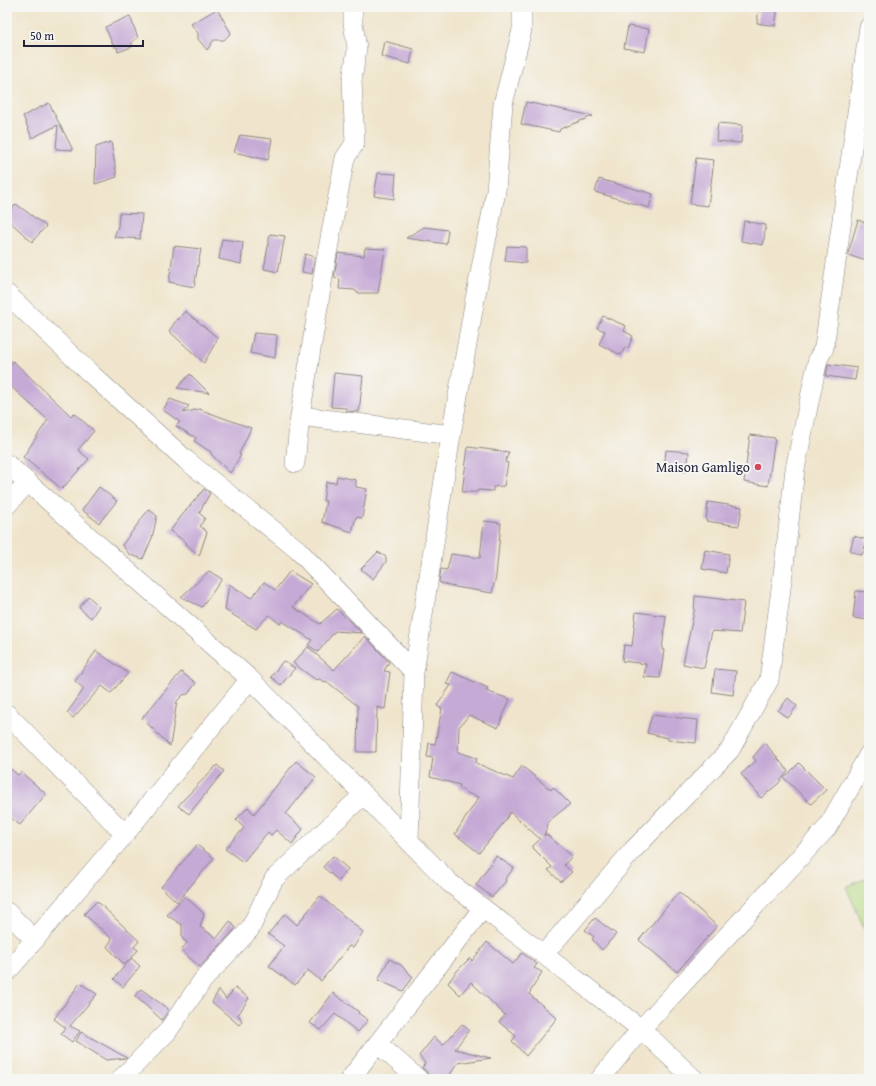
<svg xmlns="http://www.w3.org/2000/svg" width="876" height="1086" font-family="'Gentium Book Plus',serif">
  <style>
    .green { fill: #b5d982; stroke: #6c7e5e }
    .building { fill: #c6aad6 }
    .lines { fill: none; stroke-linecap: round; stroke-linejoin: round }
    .minor-casing { stroke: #898484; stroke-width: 20 }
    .minor { stroke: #fff; stroke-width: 19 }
    .poi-dot { fill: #d1495b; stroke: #f6f6f2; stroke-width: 1.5 }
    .labels { text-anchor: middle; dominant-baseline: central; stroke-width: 4; stroke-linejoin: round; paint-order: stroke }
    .poi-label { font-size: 14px; fill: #22223b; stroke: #f6f6f2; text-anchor: end }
  </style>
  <rect width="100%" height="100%" fill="#f6f6f2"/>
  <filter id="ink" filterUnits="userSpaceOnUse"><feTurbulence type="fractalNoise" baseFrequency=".025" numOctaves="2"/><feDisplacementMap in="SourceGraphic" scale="8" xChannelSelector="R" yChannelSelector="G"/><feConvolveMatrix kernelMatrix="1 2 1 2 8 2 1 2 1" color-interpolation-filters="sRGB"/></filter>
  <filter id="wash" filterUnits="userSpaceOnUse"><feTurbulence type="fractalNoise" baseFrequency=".012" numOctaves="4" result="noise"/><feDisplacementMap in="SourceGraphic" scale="16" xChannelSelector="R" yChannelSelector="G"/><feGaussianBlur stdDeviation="0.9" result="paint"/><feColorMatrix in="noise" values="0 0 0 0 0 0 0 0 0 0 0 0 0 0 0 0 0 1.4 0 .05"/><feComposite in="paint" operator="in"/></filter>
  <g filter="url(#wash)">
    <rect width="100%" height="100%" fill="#f0e5cc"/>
    <path class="green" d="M 869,877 L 869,939 L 846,887 Z"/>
    <g id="blocks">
      <path class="building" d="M 759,7 L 778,7 L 775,26 L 757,23 Z
        M 217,9 L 231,33 L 224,40 L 214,40 L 207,50 L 198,39 L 198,33 L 191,24 Z
        M 130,16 L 138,38 L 132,42 L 132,47 L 118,52 L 117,47 L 114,47 L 105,27 Z
        M 628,26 L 649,29 L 645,52 L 624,48 Z
        M 384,41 L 413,49 L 410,64 L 381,56 Z
        M 526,102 L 593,116 L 560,129 L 559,132 L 521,124 Z
        M 49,103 L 58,121 L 73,150 L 56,149 L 58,125 L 32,138 L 23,116 Z
        M 718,123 L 742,125 L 741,143 L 716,141 Z
        M 240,135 L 272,139 L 268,160 L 234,152 Z
        M 111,142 L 117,177 L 95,184 L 96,147 Z
        M 696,158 L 714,160 L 708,206 L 690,204 Z
        M 378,173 L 396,174 L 394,199 L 374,196 Z
        M 599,179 L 653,194 L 649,208 L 595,192 Z
        M 16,204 L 46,226 L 32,242 L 7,219 L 7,214 Z
        M 119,213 L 142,214 L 140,239 L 114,237 L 118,226 Z
        M 858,220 L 869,224 L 869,262 L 848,255 L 849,250 Z
        M 744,221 L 766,225 L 763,245 L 741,241 Z
        M 424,227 L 448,230 L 446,244 L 406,238 Z
        M 270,234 L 285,236 L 278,272 L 264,269 Z
        M 222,239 L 243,242 L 241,264 L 219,259 Z
        M 174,246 L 201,249 L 194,287 L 169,282 Z
        M 507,246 L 526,247 L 526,263 L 505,261 Z
        M 365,248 L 385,249 L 378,293 L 357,293 L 355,290 L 339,289 L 340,279 L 334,278 L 338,253 L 364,256 Z
        M 305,254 L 315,257 L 312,274 L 302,272 Z
        M 185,311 L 218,338 L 204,363 L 169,331 L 177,319 L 178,320 Z
        M 603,316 L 626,326 L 624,331 L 633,336 L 628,348 L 625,347 L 621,355 L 599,344 L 605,331 L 597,328 Z
        M 254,333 L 277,335 L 275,358 L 250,353 Z
        M 13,361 L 71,416 L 74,413 L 94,431 L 78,450 L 89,459 L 62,489 L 23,457 L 48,420 L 7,383 L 7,369 Z
        M 828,364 L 857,368 L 855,380 L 826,376 Z
        M 334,373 L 363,376 L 359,412 L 346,411 L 346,408 L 331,407 Z
        M 190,374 L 209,393 L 177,388 Z
        M 170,399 L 189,406 L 183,413 L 199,409 L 251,428 L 239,454 L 241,455 L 230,473 L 211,454 L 211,452 L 194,441 L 196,438 L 176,426 L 180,422 L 163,410 Z
        M 750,435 L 775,438 L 768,486 L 744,482 Z
        M 468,447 L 509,452 L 505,462 L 508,463 L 504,486 L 493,487 L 493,491 L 478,490 L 477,492 L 462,492 Z
        M 666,450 L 689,452 L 687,472 L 664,469 Z
        M 337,476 L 356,480 L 356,487 L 367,489 L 362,518 L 356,517 L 352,532 L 322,522 L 326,501 L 323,501 L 326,482 L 336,483 Z
        M 99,487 L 117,501 L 99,523 L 82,510 Z
        M 204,489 L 210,493 L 199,513 L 205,518 L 200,526 L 207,532 L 199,556 L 186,544 L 187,543 L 170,531 L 183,514 Z
        M 708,502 L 742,507 L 739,526 L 706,521 Z
        M 149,509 L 157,516 L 152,538 L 143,559 L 130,555 L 122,545 Z
        M 484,521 L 501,523 L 496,576 L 492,593 L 449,586 L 439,582 L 441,569 L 447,570 L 451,554 L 480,558 Z
        M 854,536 L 867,540 L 862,555 L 850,551 Z
        M 705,550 L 729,554 L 726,573 L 702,569 Z
        M 378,552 L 386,557 L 386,562 L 373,579 L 361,569 Z
        M 209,571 L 222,579 L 202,607 L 181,597 Z
        M 290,571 L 311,584 L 293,607 L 320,624 L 337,609 L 362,633 L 335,631 L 318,652 L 308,645 L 312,640 L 282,621 L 280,624 L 269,615 L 256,629 L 225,610 L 229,584 L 251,598 L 264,582 L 275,590 Z
        M 856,591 L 869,592 L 869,620 L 853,618 Z
        M 88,596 L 99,606 L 91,618 L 79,608 Z
        M 695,596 L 744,602 L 740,633 L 712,631 L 704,668 L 683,664 L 694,612 Z
        M 636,612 L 666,616 L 662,650 L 664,650 L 660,678 L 644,677 L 646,664 L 622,661 L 624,645 L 632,646 Z
        M 365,636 L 389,662 L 384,671 L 390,672 L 385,709 L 377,707 L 376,752 L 357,752 L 358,706 L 326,681 L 325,682 L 319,679 L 316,680 L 293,663 L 308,647 L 334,670 Z
        M 96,651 L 128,673 L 111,693 L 102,686 L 73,718 L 67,713 L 84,689 L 75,681 Z
        M 283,661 L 295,668 L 281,685 L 271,677 Z
        M 715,669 L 736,671 L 733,695 L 712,692 Z
        M 181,672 L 196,683 L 188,694 L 183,695 L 177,701 L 170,746 L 142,718 Z
        M 452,672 L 488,688 L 486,691 L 510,699 L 498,728 L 469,715 L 459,727 L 458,752 L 477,758 L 476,763 L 513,779 L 522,766 L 551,790 L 553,787 L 570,804 L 549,821 L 544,836 L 546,834 L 572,856 L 564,865 L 572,872 L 561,882 L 548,870 L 552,867 L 532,847 L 540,839 L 510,812 L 505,821 L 479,853 L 455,834 L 479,797 L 469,794 L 459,788 L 460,785 L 430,777 L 433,758 L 427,757 L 429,743 L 435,744 L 442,709 L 437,706 L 451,685 L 446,684 Z
        M 788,698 L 797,706 L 788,718 L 778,711 Z
        M 652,715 L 698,720 L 696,743 L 668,740 L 668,738 L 647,733 Z
        M 765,743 L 788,771 L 778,784 L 761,798 L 741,774 L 756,761 L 753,757 Z
        M 296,761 L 316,777 L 286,814 L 303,829 L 292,844 L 276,830 L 271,835 L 268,832 L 243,862 L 225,849 L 244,828 L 236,820 L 248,807 L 254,814 Z
        M 799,763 L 826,790 L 811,804 L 784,778 Z
        M 217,765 L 224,771 L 189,814 L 178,806 L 184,799 Z
        M 7,766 L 18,775 L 21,772 L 46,794 L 20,825 L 7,816 Z
        M 197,845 L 214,858 L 177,902 L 161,887 Z
        M 333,856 L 348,869 L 339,881 L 323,867 Z
        M 496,856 L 514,868 L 505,879 L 506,881 L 492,897 L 476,885 Z
        M 679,892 L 717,926 L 677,972 L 639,940 Z
        M 185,896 L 204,914 L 200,927 L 217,938 L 230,921 L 236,928 L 200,967 L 181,950 L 187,943 L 182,938 L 182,925 L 167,915 Z
        M 320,896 L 363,932 L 353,948 L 349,946 L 321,981 L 308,970 L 295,985 L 269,966 L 284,946 L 268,934 L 285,914 L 297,925 Z
        M 97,901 L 139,941 L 134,947 L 138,950 L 125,965 L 107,947 L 112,939 L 84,914 Z
        M 595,918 L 616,934 L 602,950 L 592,939 L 594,937 L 585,930 Z
        M 487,942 L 513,964 L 522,953 L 537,964 L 534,968 L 542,972 L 529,994 L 557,1018 L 526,1056 L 512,1041 L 516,1036 L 499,1022 L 505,1015 L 471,982 L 460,995 L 448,983 L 456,972 L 470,958 L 472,961 Z
        M 131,958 L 140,966 L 123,987 L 114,979 Z
        M 389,959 L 401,965 L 413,977 L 403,991 L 378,980 Z
        M 80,983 L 97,994 L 70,1026 L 80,1031 L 72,1042 L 61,1034 L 66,1028 L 54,1019 Z
        M 235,988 L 249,998 L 238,1015 L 242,1021 L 239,1025 L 212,1002 L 219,990 L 226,999 Z
        M 141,989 L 168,1009 L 168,1011 L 162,1020 L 135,996 Z
        M 333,993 L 359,1012 L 358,1013 L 368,1020 L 358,1032 L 335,1014 L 321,1030 L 310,1023 Z
        M 462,1024 L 469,1030 L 455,1049 L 491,1058 L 458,1063 L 447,1079 L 431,1079 L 429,1077 L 426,1071 L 422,1068 L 425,1063 L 419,1056 L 434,1037 L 443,1045 Z
        M 81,1032 L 127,1058 L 106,1060 L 76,1041 Z"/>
    </g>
  </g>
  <g filter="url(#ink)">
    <use href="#blocks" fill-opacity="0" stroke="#898484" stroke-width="1"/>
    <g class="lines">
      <defs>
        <path id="minor" d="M 7,294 L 91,374 L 186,460 L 298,550 L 414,672
          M 300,416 L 451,435
          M 295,463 L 300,416 L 325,265 L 345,158 L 355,143 L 352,81 L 357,48 L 353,23 L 353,7
          M 7,464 L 250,679 L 450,883 L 641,1029 L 694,1079
          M 7,505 L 28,482
          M 7,714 L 125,834
          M 409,841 L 414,672 L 451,435 L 475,299 L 496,191 L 503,104 L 522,30 L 522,7
          M 7,912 L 35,940
          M 544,954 L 633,850 L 730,750 L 769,680 L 784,566 L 795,469 L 818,359 L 824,348 L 869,27
          M 7,972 L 125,834 L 250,679
          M 378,1044 L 418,1079
          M 121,1079 L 167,1032 L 203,980 L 250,929 L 274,879 L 364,794
          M 350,1079 L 483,908
          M 600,1079 L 641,1029 L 827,828 L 869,754"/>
      </defs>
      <use href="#minor" class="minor-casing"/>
      <use href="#minor" class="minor"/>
    </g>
  </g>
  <circle class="poi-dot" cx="758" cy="467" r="4"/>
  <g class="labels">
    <g class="poi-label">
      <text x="750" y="467">Maison Gamligo</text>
    </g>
  </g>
  <rect width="876" height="1086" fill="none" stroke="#f6f6f2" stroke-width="24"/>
  <path d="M24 40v6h119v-6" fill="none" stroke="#22223b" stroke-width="2"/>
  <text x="30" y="40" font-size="12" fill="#22223b" stroke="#f6f6f2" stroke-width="3" paint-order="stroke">50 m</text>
</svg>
